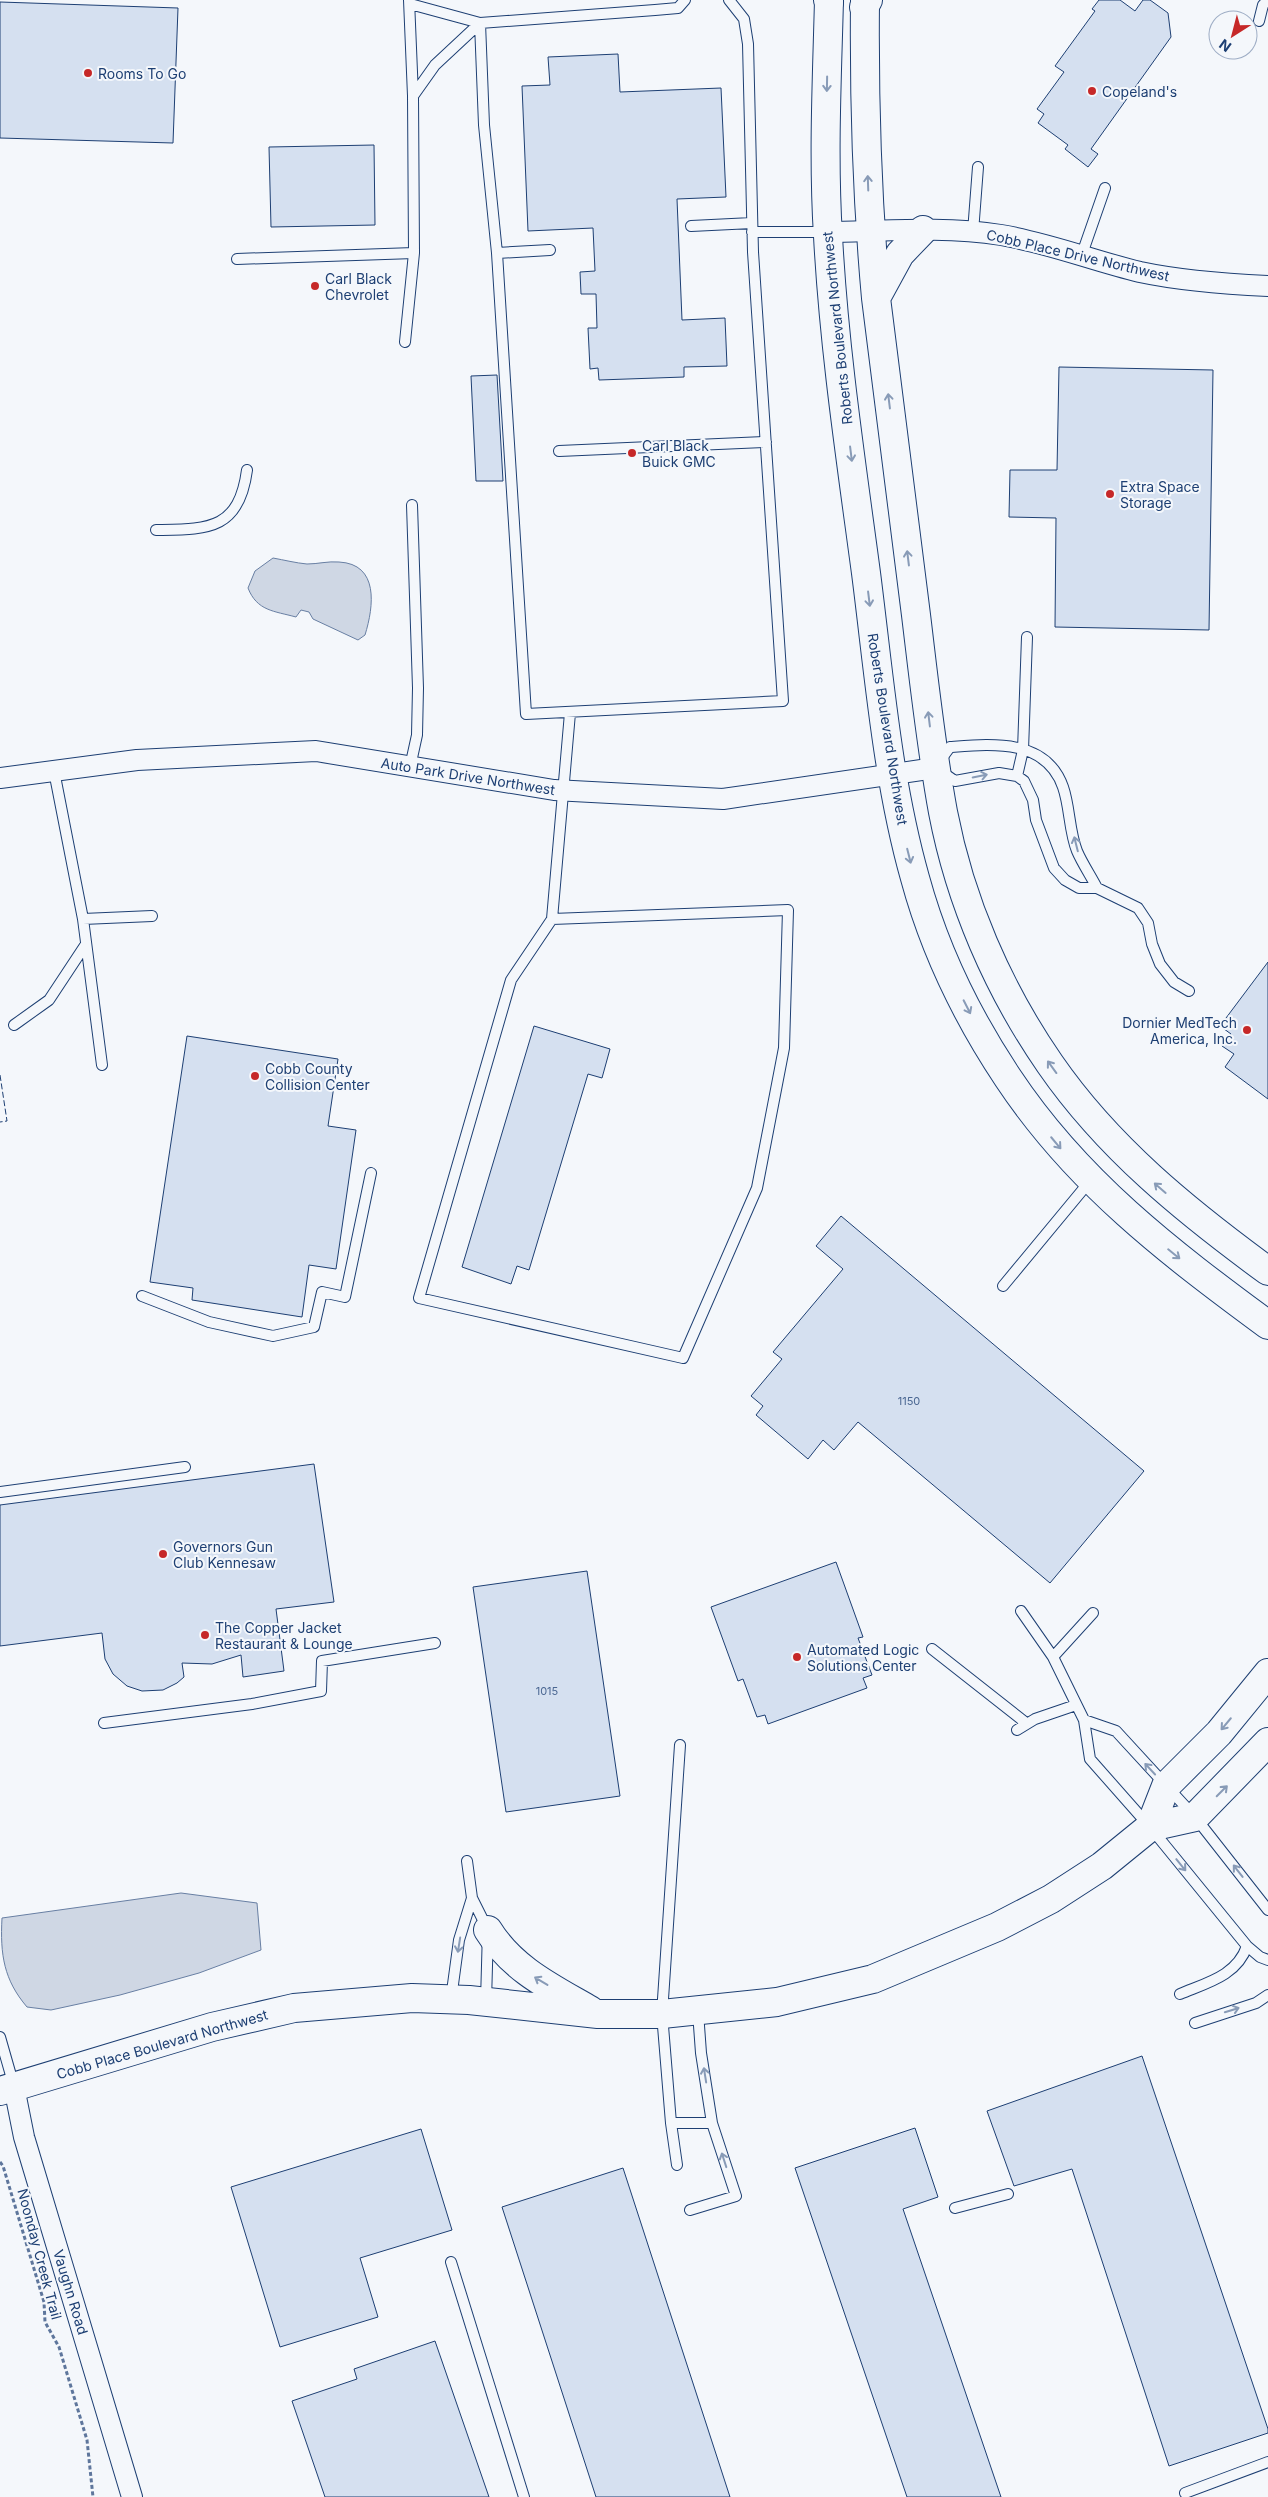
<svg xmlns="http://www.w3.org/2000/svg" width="1268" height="2497" font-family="Inter,sans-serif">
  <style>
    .water { fill: #cfd7e4; stroke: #687fa3 }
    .building { fill: #d5e0f0; stroke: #1d3f73 }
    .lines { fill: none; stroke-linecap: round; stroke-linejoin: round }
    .lane-casing { stroke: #1d3f73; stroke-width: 12 }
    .street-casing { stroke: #1d3f73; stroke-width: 22 }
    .secondary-casing { stroke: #1d3f73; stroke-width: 30 }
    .highway-casing { stroke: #1d3f73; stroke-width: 30 }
    .path { stroke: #5e769c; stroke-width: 3; stroke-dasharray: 4 2.5; stroke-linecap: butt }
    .lane { stroke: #f4f7fb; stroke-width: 10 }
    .street { stroke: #f4f7fb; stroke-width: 20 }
    .secondary { stroke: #f4f7fb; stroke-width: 28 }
    .highway { stroke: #f4f7fb; stroke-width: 28 }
    .fence { stroke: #1d3f73; stroke-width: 1; stroke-dasharray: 6 2.5; stroke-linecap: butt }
    .oneway { stroke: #889bb7 }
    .poi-dot { fill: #c62828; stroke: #f4f7fb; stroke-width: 2 }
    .labels { text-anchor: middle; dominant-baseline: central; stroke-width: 4; stroke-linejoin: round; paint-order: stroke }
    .number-label { font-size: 11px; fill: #4b6792 }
    .poi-label { font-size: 14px; fill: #1d3f73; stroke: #f4f7fb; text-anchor: start }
    .street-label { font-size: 14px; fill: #1d3f73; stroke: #f4f7fb }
  </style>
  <rect width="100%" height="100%" fill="#f4f7fb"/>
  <path class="water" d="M 273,558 C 284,560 296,563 307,564 C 318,564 328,561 339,562 C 379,564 374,606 365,635 L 358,640 L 313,619 L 309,612 L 301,610 L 296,617 C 274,611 257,611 248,588 L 255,571 Z
    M 181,1893 L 257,1903 L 261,1950 L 199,1973 L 120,1995 L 51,2010 L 27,2007 C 4,1980 0,1955 2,1918 Z"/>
  <path class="building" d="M 1099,0 L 1120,0 L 1135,11 L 1143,0 L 1150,0 L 1168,13 L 1171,37 L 1091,149 L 1098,154 L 1088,167 L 1065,149 L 1068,145 L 1038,123 L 1044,114 L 1037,109 L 1064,72 L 1055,66 L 1095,11 L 1092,9 Z
    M 0,2 L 178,8 L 173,143 L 0,138 Z
    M 618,54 L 620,92 L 721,88 L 726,197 L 677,199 L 682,320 L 725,318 L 727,366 L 684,367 L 684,377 L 599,380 L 598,368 L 590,369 L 588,328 L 597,328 L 596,294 L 581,294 L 580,272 L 595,271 L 593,228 L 528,231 L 522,86 L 550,85 L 548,57 Z
    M 374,145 L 375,225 L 271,227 L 269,147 Z
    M 1059,367 L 1213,370 L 1209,630 L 1055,627 L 1056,518 L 1009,517 L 1010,470 L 1057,470 Z
    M 497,375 L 503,481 L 476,481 L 471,376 Z
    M 1268,962 L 1268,1099 L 1225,1067 L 1234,1054 L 1222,1046 L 1231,1034 L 1220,1026 Z
    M 534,1026 L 610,1049 L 602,1078 L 588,1074 L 529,1270 L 517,1266 L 511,1284 L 462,1267 Z
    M 187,1036 L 338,1059 L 328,1126 L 356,1130 L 336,1269 L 309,1265 L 302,1317 L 192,1300 L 193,1288 L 150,1282 Z
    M 841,1216 L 1144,1471 L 1050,1583 L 858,1422 L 834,1450 L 823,1440 L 808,1459 L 756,1415 L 763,1406 L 751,1396 L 782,1359 L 773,1352 L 843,1269 L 816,1246 Z
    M 314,1464 L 334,1602 L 276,1609 L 284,1671 L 243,1677 L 241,1655 L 212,1664 L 182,1663 L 184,1677 L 177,1683 L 163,1690 L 142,1691 L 127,1686 L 113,1674 L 105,1659 L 102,1633 L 0,1646 L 0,1505 Z
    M 836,1562 L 863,1637 L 858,1638 L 872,1675 L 863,1678 L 867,1688 L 768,1724 L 765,1715 L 757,1717 L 743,1679 L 738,1681 L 711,1607 Z
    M 587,1571 L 620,1796 L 506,1812 L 473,1587 Z
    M 1142,2056 L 1268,2429 L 1268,2433 L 1169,2466 L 1072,2169 L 1014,2186 L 987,2111 Z
    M 915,2128 L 938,2197 L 903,2209 L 1001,2497 L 907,2497 L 795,2168 Z
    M 421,2129 L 452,2230 L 360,2258 L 378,2317 L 280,2347 L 231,2187 Z
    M 623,2168 L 730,2497 L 596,2497 L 502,2207 Z
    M 435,2341 L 489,2497 L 325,2497 L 292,2401 L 357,2379 L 354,2369 Z"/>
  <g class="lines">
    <defs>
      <path id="lane" d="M 410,4 L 480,23 L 655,10 L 678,8 L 685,0
        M 1259,21 L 1263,5 L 1268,0
        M 480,23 L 484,125 L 497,253 L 526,714 L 783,701 L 753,252 L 748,44 L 744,19 L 729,0
        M 413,96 L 435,65 L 480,23
        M 691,226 L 752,223
        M 752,232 L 827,232
        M 973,232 L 978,167
        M 497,253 L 550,250
        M 1082,254 L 1105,188
        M 237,259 L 414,253
        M 405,342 L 414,253 L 413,96 L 409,0
        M 559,451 L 766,442
        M 156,530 C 207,529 239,531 247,470
        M 939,762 L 950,747 C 991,744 1046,738 1063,787 C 1070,807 1069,831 1077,851 C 1082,863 1091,876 1097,888
        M 410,767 L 417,735 L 418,688 L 412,505
        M 54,771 L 83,919 L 102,1065
        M 942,772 L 955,781 L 999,773 L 1017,776 L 1024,781 L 1033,800 L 1036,820 L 1054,868 L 1065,880 L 1079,888 L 1097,888 L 1138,908 L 1148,923 L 1152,944 L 1160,964 L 1174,982 L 1189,991
        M 1017,776 L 1023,750 L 1027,637
        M 83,919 L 152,916
        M 552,919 L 511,980 L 419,1298 L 683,1358 L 757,1188 L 784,1048 L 788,910 L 552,919 L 570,713
        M 14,1025 L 49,1000 L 86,944
        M 1003,1286 L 1090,1181
        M 142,1296 L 209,1322 L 273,1336 L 314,1327 L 322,1292 L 345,1297 L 371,1173
        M 0,1492 L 185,1467
        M 1021,1611 L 1053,1657 L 1084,1720 L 1090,1759 L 1150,1827 L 1247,1946 L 1260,1957 L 1268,1960
        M 932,1649 L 1026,1723
        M 1053,1657 L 1093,1613
        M 1084,1720 L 1116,1731 L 1195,1817 L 1268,1910
        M 104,1723 L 252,1704 L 321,1691 L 322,1661 L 435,1643
        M 1017,1730 L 1035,1719 L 1076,1705
        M 467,1861 L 472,1898 L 488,1930 L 486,2001
        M 1180,1994 C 1206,1983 1237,1976 1247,1946
        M 451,1999 L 459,1940 L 472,1898
        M 1195,2023 L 1256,2003 L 1268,1995
        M 0,2037 L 14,2086
        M 671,2123 L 712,2123
        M 677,2165 L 671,2123 L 662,2014 L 680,1745
        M 955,2208 L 1008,2194
        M 690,2210 L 736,2196 L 712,2123 L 701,2053 L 698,2012
        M 451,2262 L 524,2497
        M 1185,2493 L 1268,2462"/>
      <path id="street" d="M 828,232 C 885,231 944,226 1001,235 C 1049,243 1094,261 1140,272 C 1182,281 1225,284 1268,286
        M 0,778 L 137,760 L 316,751 L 554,790 L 723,799 L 935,768
        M 14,2087 L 24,2137 L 132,2497"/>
      <path id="secondary" d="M 829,0 C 827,78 823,157 828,236 C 834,349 851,461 866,573 C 879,674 887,779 915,878 C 934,948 968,1018 1008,1078 C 1077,1182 1169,1252 1268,1325
        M 865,0 C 864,99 867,199 876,298 C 889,404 902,510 916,615 C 924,681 931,747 943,812 C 960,901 998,989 1050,1064 C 1108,1148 1186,1211 1268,1271
        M 876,298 L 900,254 L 923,230
        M 1150,1827 L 1166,1786 L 1219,1733 L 1268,1673
        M 488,1930 C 512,1969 552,1988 590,2010
        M 0,2091 L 212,2027 L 294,2008 L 412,1998 L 469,2000 L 598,2014 L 662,2014 L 777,2002 L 873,1979 L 997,1927 L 1051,1899 L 1102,1866 L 1150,1827 L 1195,1817 L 1268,1742"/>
      <path id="highway" d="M 828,0 L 829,2
        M 864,7 L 868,0"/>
    </defs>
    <use href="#lane" class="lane-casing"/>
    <use href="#street" class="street-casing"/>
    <use href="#secondary" class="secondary-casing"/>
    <use href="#highway" class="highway-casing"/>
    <path class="path" d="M 0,2162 L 3,2166 L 44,2302 L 45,2322 L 59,2347 L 87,2440 L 93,2497"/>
    <use href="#lane" class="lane"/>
    <use href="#street" class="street"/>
    <use href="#secondary" class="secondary"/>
    <use href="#highway" class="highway"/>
    <path class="fence" d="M 0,1075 L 7,1121 L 0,1122"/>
  </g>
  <defs><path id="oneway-shaft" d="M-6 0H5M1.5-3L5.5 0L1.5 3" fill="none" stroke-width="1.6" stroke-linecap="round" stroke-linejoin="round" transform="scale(1.25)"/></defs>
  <g class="oneway">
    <use href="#oneway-shaft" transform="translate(827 84) rotate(91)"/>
    <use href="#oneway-shaft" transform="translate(868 183) rotate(-92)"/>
    <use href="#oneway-shaft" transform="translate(889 401) rotate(-97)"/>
    <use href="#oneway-shaft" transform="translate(851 454) rotate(83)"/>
    <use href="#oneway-shaft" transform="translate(908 558) rotate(-97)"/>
    <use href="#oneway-shaft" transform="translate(869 599) rotate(83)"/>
    <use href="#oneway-shaft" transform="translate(929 719) rotate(-97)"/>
    <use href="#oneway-shaft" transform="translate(980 776) rotate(-11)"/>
    <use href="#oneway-shaft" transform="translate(1076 844) rotate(-104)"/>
    <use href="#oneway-shaft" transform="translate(909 856) rotate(76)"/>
    <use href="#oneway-shaft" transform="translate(967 1007) rotate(63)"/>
    <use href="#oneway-shaft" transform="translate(1052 1067) rotate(-126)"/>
    <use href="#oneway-shaft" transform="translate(1056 1143) rotate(50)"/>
    <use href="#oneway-shaft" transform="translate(1160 1188) rotate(-139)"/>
    <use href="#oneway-shaft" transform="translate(1174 1254) rotate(39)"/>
    <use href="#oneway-shaft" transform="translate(1226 1724) rotate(130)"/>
    <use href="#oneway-shaft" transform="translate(1150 1769) rotate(-133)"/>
    <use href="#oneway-shaft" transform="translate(1222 1791) rotate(-45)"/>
    <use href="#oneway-shaft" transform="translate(1181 1865) rotate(51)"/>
    <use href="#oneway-shaft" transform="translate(1238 1871) rotate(-128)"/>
    <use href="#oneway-shaft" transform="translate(459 1945) rotate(99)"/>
    <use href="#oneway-shaft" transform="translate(541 1981) rotate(-149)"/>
    <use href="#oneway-shaft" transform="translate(1232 2010) rotate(-17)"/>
    <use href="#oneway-shaft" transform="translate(705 2075) rotate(-99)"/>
    <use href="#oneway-shaft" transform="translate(724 2160) rotate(-108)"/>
  </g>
  <g class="poi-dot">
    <circle cx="88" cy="73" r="5"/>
    <circle cx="1092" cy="91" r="5"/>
    <circle cx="315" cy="286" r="5"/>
    <circle cx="632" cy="453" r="5"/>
    <circle cx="1110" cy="494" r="5"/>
    <circle cx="1247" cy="1030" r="5"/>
    <circle cx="255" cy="1076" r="5"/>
    <circle cx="163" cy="1554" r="5"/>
    <circle cx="205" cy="1635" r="5"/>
    <circle cx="797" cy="1657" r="5"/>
  </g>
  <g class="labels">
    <g class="number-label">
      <text x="909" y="1401">1150</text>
      <text x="547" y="1691">1015</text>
    </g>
    <g class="poi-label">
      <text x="98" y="73">Rooms To Go</text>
      <text x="1102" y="91">Copeland's</text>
      <text x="325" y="278">Carl Black<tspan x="325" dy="16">Chevrolet</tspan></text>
      <text x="642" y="445">Carl Black<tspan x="642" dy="16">Buick GMC</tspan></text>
      <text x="1120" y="486">Extra Space<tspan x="1120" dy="16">Storage</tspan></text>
      <text x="1237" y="1022" text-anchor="end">Dornier MedTech<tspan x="1237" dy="16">America, Inc.</tspan></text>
      <text x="265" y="1068">Cobb County<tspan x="265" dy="16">Collision Center</tspan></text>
      <text x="173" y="1546">Governors Gun<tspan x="173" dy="16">Club Kennesaw</tspan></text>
      <text x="215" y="1627">The Copper Jacket<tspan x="215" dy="16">Restaurant &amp; Lounge</tspan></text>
      <text x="807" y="1649">Automated Logic<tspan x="807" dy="16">Solutions Center</tspan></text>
    </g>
    <g class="street-label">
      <text transform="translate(1078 255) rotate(13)">Cobb Place Drive Northwest</text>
      <text transform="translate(837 328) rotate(-96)">Roberts Boulevard Northwest</text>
      <text transform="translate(888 729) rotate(81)">Roberts Boulevard Northwest</text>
      <text transform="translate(468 776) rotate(9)">Auto Park Drive Northwest</text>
      <text transform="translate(162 2044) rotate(-16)">Cobb Place Boulevard Northwest</text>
      <text transform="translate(40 2254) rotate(75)">Noonday Creek Trail</text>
      <text transform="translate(71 2292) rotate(73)">Vaughn Road</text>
    </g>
  </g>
  <g transform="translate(1233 35) rotate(216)"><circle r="24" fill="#f4f7fb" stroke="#9eadc5"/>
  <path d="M0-4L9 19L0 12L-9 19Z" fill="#c62828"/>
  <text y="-8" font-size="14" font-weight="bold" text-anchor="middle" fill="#1d3f73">N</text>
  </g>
</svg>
